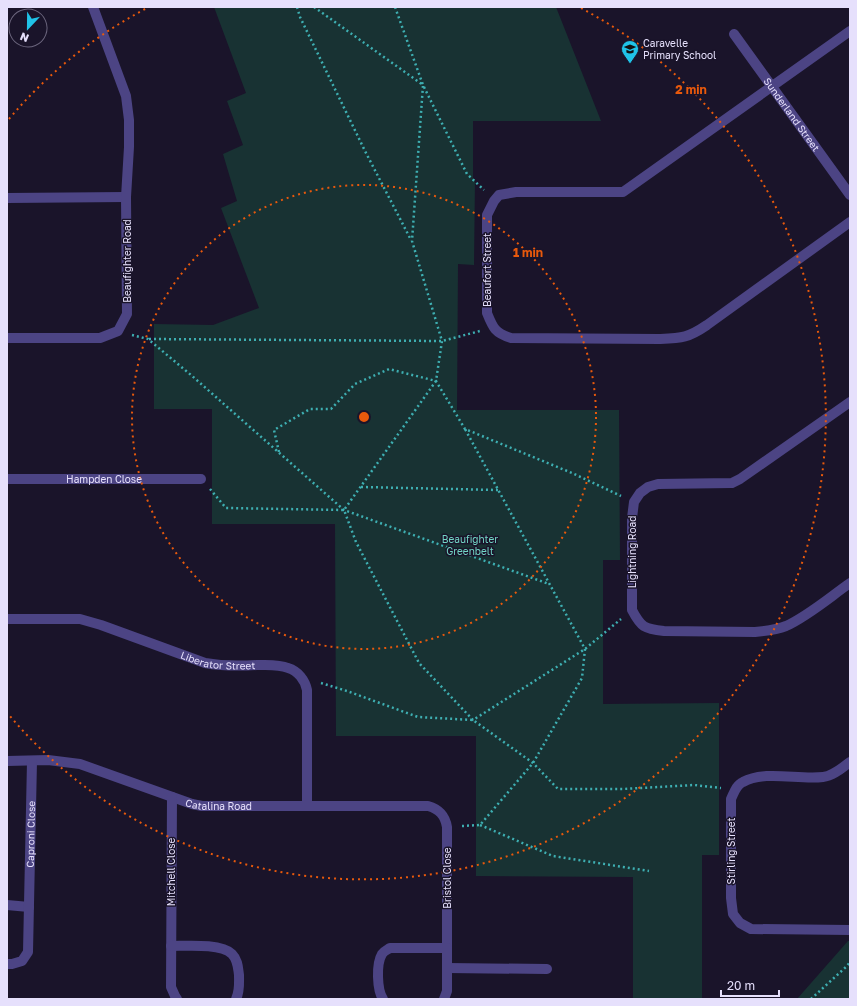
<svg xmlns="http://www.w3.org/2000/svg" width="857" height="1006" font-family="'Golos Text',sans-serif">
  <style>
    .green { fill: #183233 }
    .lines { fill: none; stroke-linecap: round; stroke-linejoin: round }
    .path { stroke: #3eafb2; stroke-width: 2.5; stroke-dasharray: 2 3; stroke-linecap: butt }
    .service { stroke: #4c4484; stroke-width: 10 }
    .minor { stroke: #4c4484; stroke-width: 10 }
    .ring { fill: none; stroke: #e8590c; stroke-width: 2; stroke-dasharray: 2 4 }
    .labels { text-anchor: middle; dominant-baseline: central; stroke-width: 3; stroke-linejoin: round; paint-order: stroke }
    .poi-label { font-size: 10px; fill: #e6e0fc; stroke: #1a142a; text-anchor: start }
    .street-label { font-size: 10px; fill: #e6e0fc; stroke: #1a142a }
    .park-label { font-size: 10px; fill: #72d6c6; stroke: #1a142a }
    .centre { fill: #e8590c; stroke: #1a142a; stroke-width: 2 }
    .ring-label { font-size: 12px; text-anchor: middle; font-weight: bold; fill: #e8590c; stroke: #1a142a; stroke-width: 3; stroke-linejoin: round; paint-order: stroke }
  </style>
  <rect width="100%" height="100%" fill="#1a142a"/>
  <path class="green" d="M 214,7 L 556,7 L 601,121 L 473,121 L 473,179 L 475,179 L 474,265 L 458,264 L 457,410 L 619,410 L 620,560 L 603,560 L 603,704 L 719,703 L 719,855 L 702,855 L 702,998 L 787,999 L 633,999 L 633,877 L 476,876 L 476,736 L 336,736 L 335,524 L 212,524 L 212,409 L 154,409 L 154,324 L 213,325 L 259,308 L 221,208 L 237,201 L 223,154 L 243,145 L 227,101 L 246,93 Z
    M 848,941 L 850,941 L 850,999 L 797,999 Z"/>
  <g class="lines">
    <path class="path" d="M 297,7 L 300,17 L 365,151 L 411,240
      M 314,7 L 423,85 L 412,241 L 442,341 L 436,381 L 344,510
      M 395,7 L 423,85 L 467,174 L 484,190
      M 132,335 L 148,339 L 191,375 L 344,510 L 549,584
      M 149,339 L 442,341 L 480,331
      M 279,452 L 274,430 L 310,409 L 331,409 L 355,384 L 389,369 L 436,381 L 465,429 L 572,473 L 621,496
      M 361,487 L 498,490
      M 210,489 L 226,508 L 344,510 L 356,542 L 419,663 L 473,720 L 585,649 L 621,619
      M 321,683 L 347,691 L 418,717 L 473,720 L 533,763 L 558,789 L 623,789 L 694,785 L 721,788
      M 480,825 L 553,856 L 649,871
      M 462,826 L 480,825 L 533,763 L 582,678 L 585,649 L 465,429
      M 811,999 L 847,966 L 850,962"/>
    <path class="service" d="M 447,968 L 547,969"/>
    <g class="minor">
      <path d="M 850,31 L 623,192 L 516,192 L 499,195 L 494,201 L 487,215 L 487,313 C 493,328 495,333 511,338 L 659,339 C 682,338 688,338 707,325 L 850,222"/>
      <path id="s1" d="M 734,34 L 850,195"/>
      <path d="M 7,198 L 126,197"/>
      <path d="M 7,338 L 100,338 L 118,331 L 127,314 L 126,197 L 129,147 L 129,120 L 126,96 L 93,7"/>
      <path d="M 850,402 L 740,479 L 732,483 L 658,484 L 648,487 L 640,493 L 634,502 L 632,518 L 632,610 C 641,627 644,629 664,631 L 755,632 C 766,631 776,630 786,626 C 808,616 830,597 850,583"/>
      <path id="s2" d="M 7,479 L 201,479"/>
      <path id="s3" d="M 7,619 L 80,619 L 101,625 L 205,663 C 222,666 240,666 257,665 C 267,665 279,664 288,668 C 298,671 305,680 307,690 L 307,806"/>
      <path id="s4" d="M 7,761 L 48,760 L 80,764 L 192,804 L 202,806 L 428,806 C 439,809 445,815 447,827 L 447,991 L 444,999"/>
      <path d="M 850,762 C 842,768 833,776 823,777 C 798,780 765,770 743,782 C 736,785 734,793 731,799 L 731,898 L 733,914 L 740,923 L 751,929 L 850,930"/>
      <path d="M 172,797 L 171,987 L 175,996 L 177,999"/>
      <path d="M 7,905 L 29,907"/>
      <path d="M 171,946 C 186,946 221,943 232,954 C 238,960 238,968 239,975 C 239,983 240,991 236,999"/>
      <path id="s5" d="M 7,964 L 12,964 L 22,961 L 28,952 L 32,761"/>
      <path d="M 383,999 C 377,990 376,964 382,954 C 384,951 387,950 390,948 L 447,948"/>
    </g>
  </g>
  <g class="ring">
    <circle cx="364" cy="417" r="232"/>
    <path d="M9 119A463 463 0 0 1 147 8M581 8A463 463 0 1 1 9 715"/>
  </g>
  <defs>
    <symbol id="school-pin" viewBox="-11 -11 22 30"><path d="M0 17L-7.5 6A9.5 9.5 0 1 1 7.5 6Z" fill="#20c3e8" stroke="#1a142a"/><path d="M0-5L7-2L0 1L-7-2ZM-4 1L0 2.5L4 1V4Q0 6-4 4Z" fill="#111"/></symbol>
  </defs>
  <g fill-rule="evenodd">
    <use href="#school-pin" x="620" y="39" width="20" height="27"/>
  </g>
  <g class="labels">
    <g class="poi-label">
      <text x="643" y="43">Caravelle<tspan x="643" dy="12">Primary School</tspan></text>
    </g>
    <g class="street-label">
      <text stroke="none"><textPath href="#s1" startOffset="99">Sunderland Street</textPath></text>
      <text transform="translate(127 261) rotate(-90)">Beaufighter Road</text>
      <text transform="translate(487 270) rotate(-90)">Beaufort Street</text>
      <text stroke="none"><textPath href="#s2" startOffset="97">Hampden Close</textPath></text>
      <text transform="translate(632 552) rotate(-90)">Lightning Road</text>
      <text stroke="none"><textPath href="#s3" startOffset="218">Liberator Street</textPath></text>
      <text stroke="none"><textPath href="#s4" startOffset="219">Catalina Road</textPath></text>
      <text stroke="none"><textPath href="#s5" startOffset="144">Caproni Close</textPath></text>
      <text transform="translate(731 851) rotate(-90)">Stirling Street</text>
      <text transform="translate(171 872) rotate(-90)">Mitchell Close</text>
      <text transform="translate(447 878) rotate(-90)">Bristol Close</text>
    </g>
    <g class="park-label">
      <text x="470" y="539">Beaufighter<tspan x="470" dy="12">Greenbelt</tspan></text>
    </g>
  </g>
  <circle cx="364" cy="417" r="6" class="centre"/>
  <g class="ring-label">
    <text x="691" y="94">2 min</text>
    <text x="528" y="257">1 min</text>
  </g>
  <rect width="857" height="1006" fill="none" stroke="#e6e0fc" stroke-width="16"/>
  <g transform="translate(28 28) rotate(202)"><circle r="19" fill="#1a142a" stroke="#6c667e"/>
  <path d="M0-3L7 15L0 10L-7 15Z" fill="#20c3e8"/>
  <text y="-6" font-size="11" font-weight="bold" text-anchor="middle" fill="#e6e0fc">N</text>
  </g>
  <path d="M721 990v6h58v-6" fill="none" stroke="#e6e0fc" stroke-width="2"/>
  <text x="727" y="990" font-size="12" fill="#e6e0fc" stroke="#1a142a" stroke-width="3" paint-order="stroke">20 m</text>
</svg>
